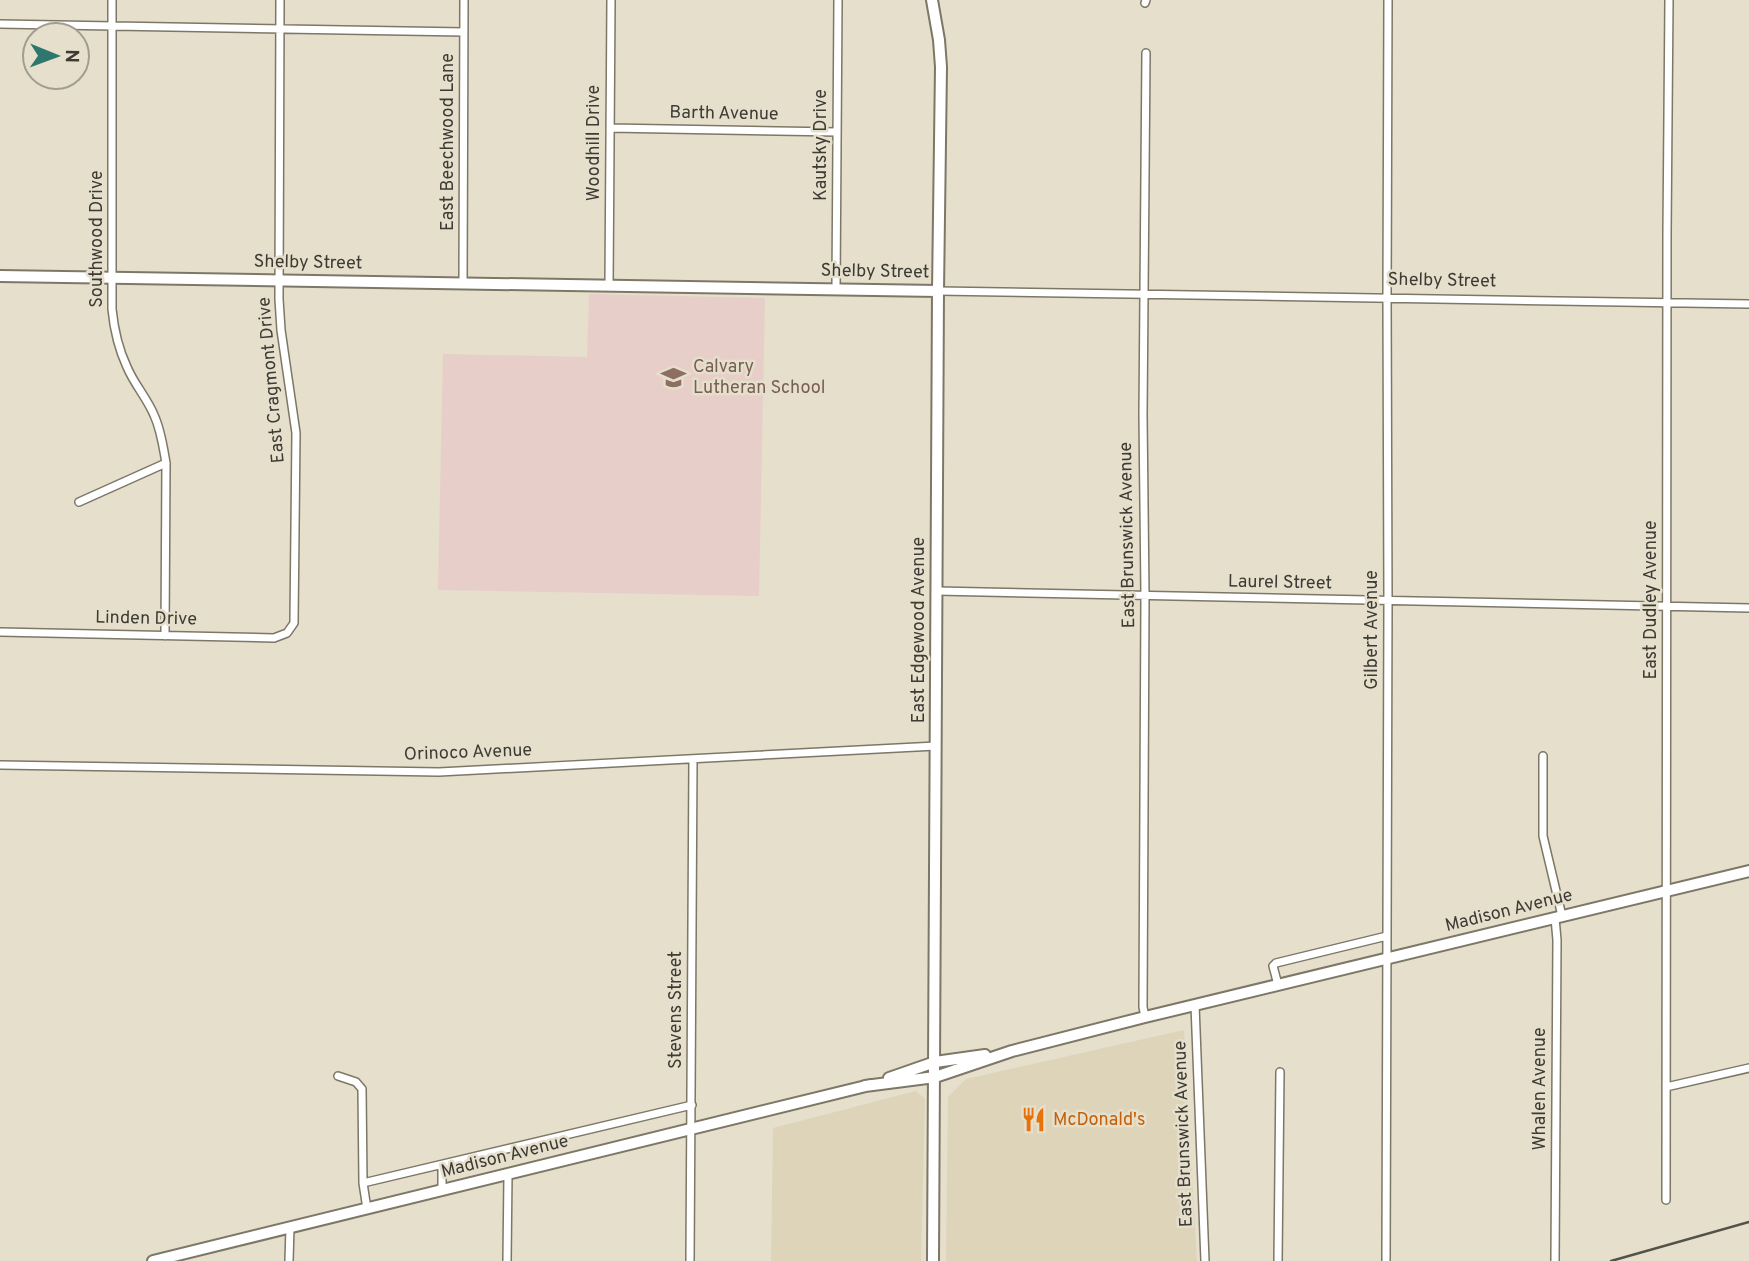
<svg xmlns="http://www.w3.org/2000/svg" width="1749" height="1261" font-family="Overpass,sans-serif">
  <style>
    .built { fill: #ddd4ba }
    .education { fill: #e8cec9 }
    .lines { fill: none; stroke-linecap: round; stroke-linejoin: round }
    .street-casing { stroke: #7d7767; stroke-width: 10 }
    .secondary-casing { stroke: #7d7767; stroke-width: 14 }
    .street { stroke: #fff; stroke-width: 7 }
    .secondary { stroke: #fff; stroke-width: 10 }
    .rail { stroke: #545149; stroke-width: 2.5 }
    .labels { text-anchor: middle; dominant-baseline: central; stroke-width: 5; stroke-linejoin: round; paint-order: stroke }
    .street-label { font-size: 18px; fill: #3d3b34; stroke: #e5dfcc }
    .education-label { font-size: 18px; fill: #785e54; stroke: #e5dfcc; text-anchor: start }
    .food-label { font-size: 18px; fill: #c56008; stroke: #e5dfcc; text-anchor: start }
  </style>
  <rect width="100%" height="100%" fill="#e5dfcc"/>
  <path class="built" d="M 1184,1030 L 1197,1261 L 946,1261 L 948,1097 L 966,1079 Z
    M 916,1091 L 925,1099 L 921,1261 L 771,1261 L 773,1128 Z"/>
  <path class="education" d="M 589,294 L 765,298 L 759,596 L 438,590 L 443,354 L 587,357 Z"/>
  <g class="lines">
    <defs>
      <path id="street" d="M 112,0 L 112,309 C 114,329 118,348 127,367 C 134,384 147,398 154,415 C 161,430 163,446 166,463 L 165,636
        M 1145,3 L 1146,0
        M 0,24 L 464,32
        M 610,128 L 837,132
        M 463,284 L 464,0
        M 609,286 L 611,0
        M 836,289 L 838,0
        M 938,291 L 1749,304
        M 79,502 L 166,463
        M 937,591 L 1749,608
        M 0,632 L 274,638 L 287,633 L 294,623 L 296,433 L 281,330 L 279,299 L 280,0
        M 1543,756 L 1543,836 L 1562,916
        M 0,765 L 439,772 L 936,746
        M 1278,985 L 1273,966 L 1276,963 L 1387,936
        M 1195,1005 L 1205,1261
        M 1145,1017 L 1143,1007 L 1145,596 L 1143,415 L 1146,53
        M 338,1076 L 356,1082 L 362,1089 L 363,1183 L 367,1209
        M 1666,1087 L 1749,1068
        M 363,1183 L 692,1105
        M 442,1190 L 442,1165
        M 1666,1200 L 1667,232 L 1669,0
        M 289,1261 L 290,1227
        M 507,1261 L 508,1174
        M 690,1261 L 693,759
        M 1278,1261 L 1280,1072
        M 1386,1261 L 1388,601 L 1387,298 L 1388,0
        M 1555,1261 L 1557,940 L 1555,918"/>
      <path id="secondary" d="M 932,0 L 939,40 L 941,67 L 938,291 L 933,1261
        M 0,276 L 938,291
        M 889,1078 L 935,1062 L 985,1055
        M 865,1086 L 935,1077 L 1012,1051 L 1145,1017 L 1749,871
        M 153,1261 L 870,1085"/>
    </defs>
    <use href="#street" class="street-casing"/>
    <use href="#secondary" class="secondary-casing"/>
    <use href="#street" class="street"/>
    <use href="#secondary" class="secondary"/>
    <path class="rail" d="M 1611,1261 L 1749,1222"/>
  </g>
  <defs>
    <symbol id="school-bare" viewBox="-9 -9 18 18"><path d="M0-5L7-2L0 1L-7-2ZM-4 1L0 2.5L4 1V4Q0 6-4 4Z" fill="#8d6e63" stroke="#e5dfcc" stroke-width="2.5" paint-order="stroke"/></symbol>
    <symbol id="restaurant-bare" viewBox="-9 -9 18 18"><path d="M-5-6h1v4h1v-4h1v4h1v-4h1v5L-1.5 .5V6h-2V.5L-5-1ZM5-6V6H3V1.5H1.5Q1.5-4 5-6Z" fill="#e8710a" stroke="#e5dfcc" stroke-width="2.5" paint-order="stroke"/></symbol>
  </defs>
  <g fill-rule="evenodd">
    <use href="#school-bare" x="656" y="360" width="35" height="35"/>
    <use href="#restaurant-bare" x="1016" y="1102" width="35" height="35"/>
  </g>
  <g class="labels">
    <g class="street-label">
      <text transform="translate(724 114) rotate(1)">Barth Avenue</text>
      <text transform="translate(448 142) rotate(-90)">East Beechwood Lane</text>
      <text transform="translate(594 143) rotate(-90)">Woodhill Drive</text>
      <text transform="translate(821 145) rotate(-90)">Kautsky Drive</text>
      <text transform="translate(97 239) rotate(-90)">Southwood Drive</text>
      <text transform="translate(308 263) rotate(1)">Shelby Street</text>
      <text transform="translate(875 272) rotate(1)">Shelby Street</text>
      <text transform="translate(1442 281) rotate(1)">Shelby Street</text>
      <text transform="translate(272 380) rotate(-95)">East Cragmont Drive</text>
      <text transform="translate(1128 535) rotate(-91)">East Brunswick Avenue</text>
      <text transform="translate(1280 583) rotate(1)">Laurel Street</text>
      <text transform="translate(1651 600) rotate(-90)">East Dudley Avenue</text>
      <text transform="translate(146 619) rotate(1)">Linden Drive</text>
      <text transform="translate(919 630) rotate(-90)">East Edgewood Avenue</text>
      <text transform="translate(1372 630) rotate(-90)">Gilbert Avenue</text>
      <text transform="translate(468 753) rotate(-2)">Orinoco Avenue</text>
      <text transform="translate(1509 911) rotate(-14)">Madison Avenue</text>
      <text transform="translate(676 1010) rotate(-90)">Stevens Street</text>
      <text transform="translate(1540 1089) rotate(-90)">Whalen Avenue</text>
      <text transform="translate(1184 1134) rotate(-92)">East Brunswick Avenue</text>
      <text transform="translate(505 1157) rotate(-14)">Madison Avenue</text>
    </g>
    <g class="education-label">
      <text x="693" y="367">Calvary<tspan x="693" dy="21">Lutheran School</tspan></text>
    </g>
    <g class="food-label">
      <text x="1053" y="1120">McDonald's</text>
    </g>
  </g>
  <g transform="translate(56 56) rotate(91)"><circle r="33" fill="#e5dfcc" stroke="#a29d8f" stroke-width="2"/>
  <path d="M0-5L12 26L0 18L-12 26Z" fill="#2f766e"/>
  <text y="-10" font-size="19" font-weight="bold" text-anchor="middle" fill="#3d3b34">N</text>
  </g>
</svg>
